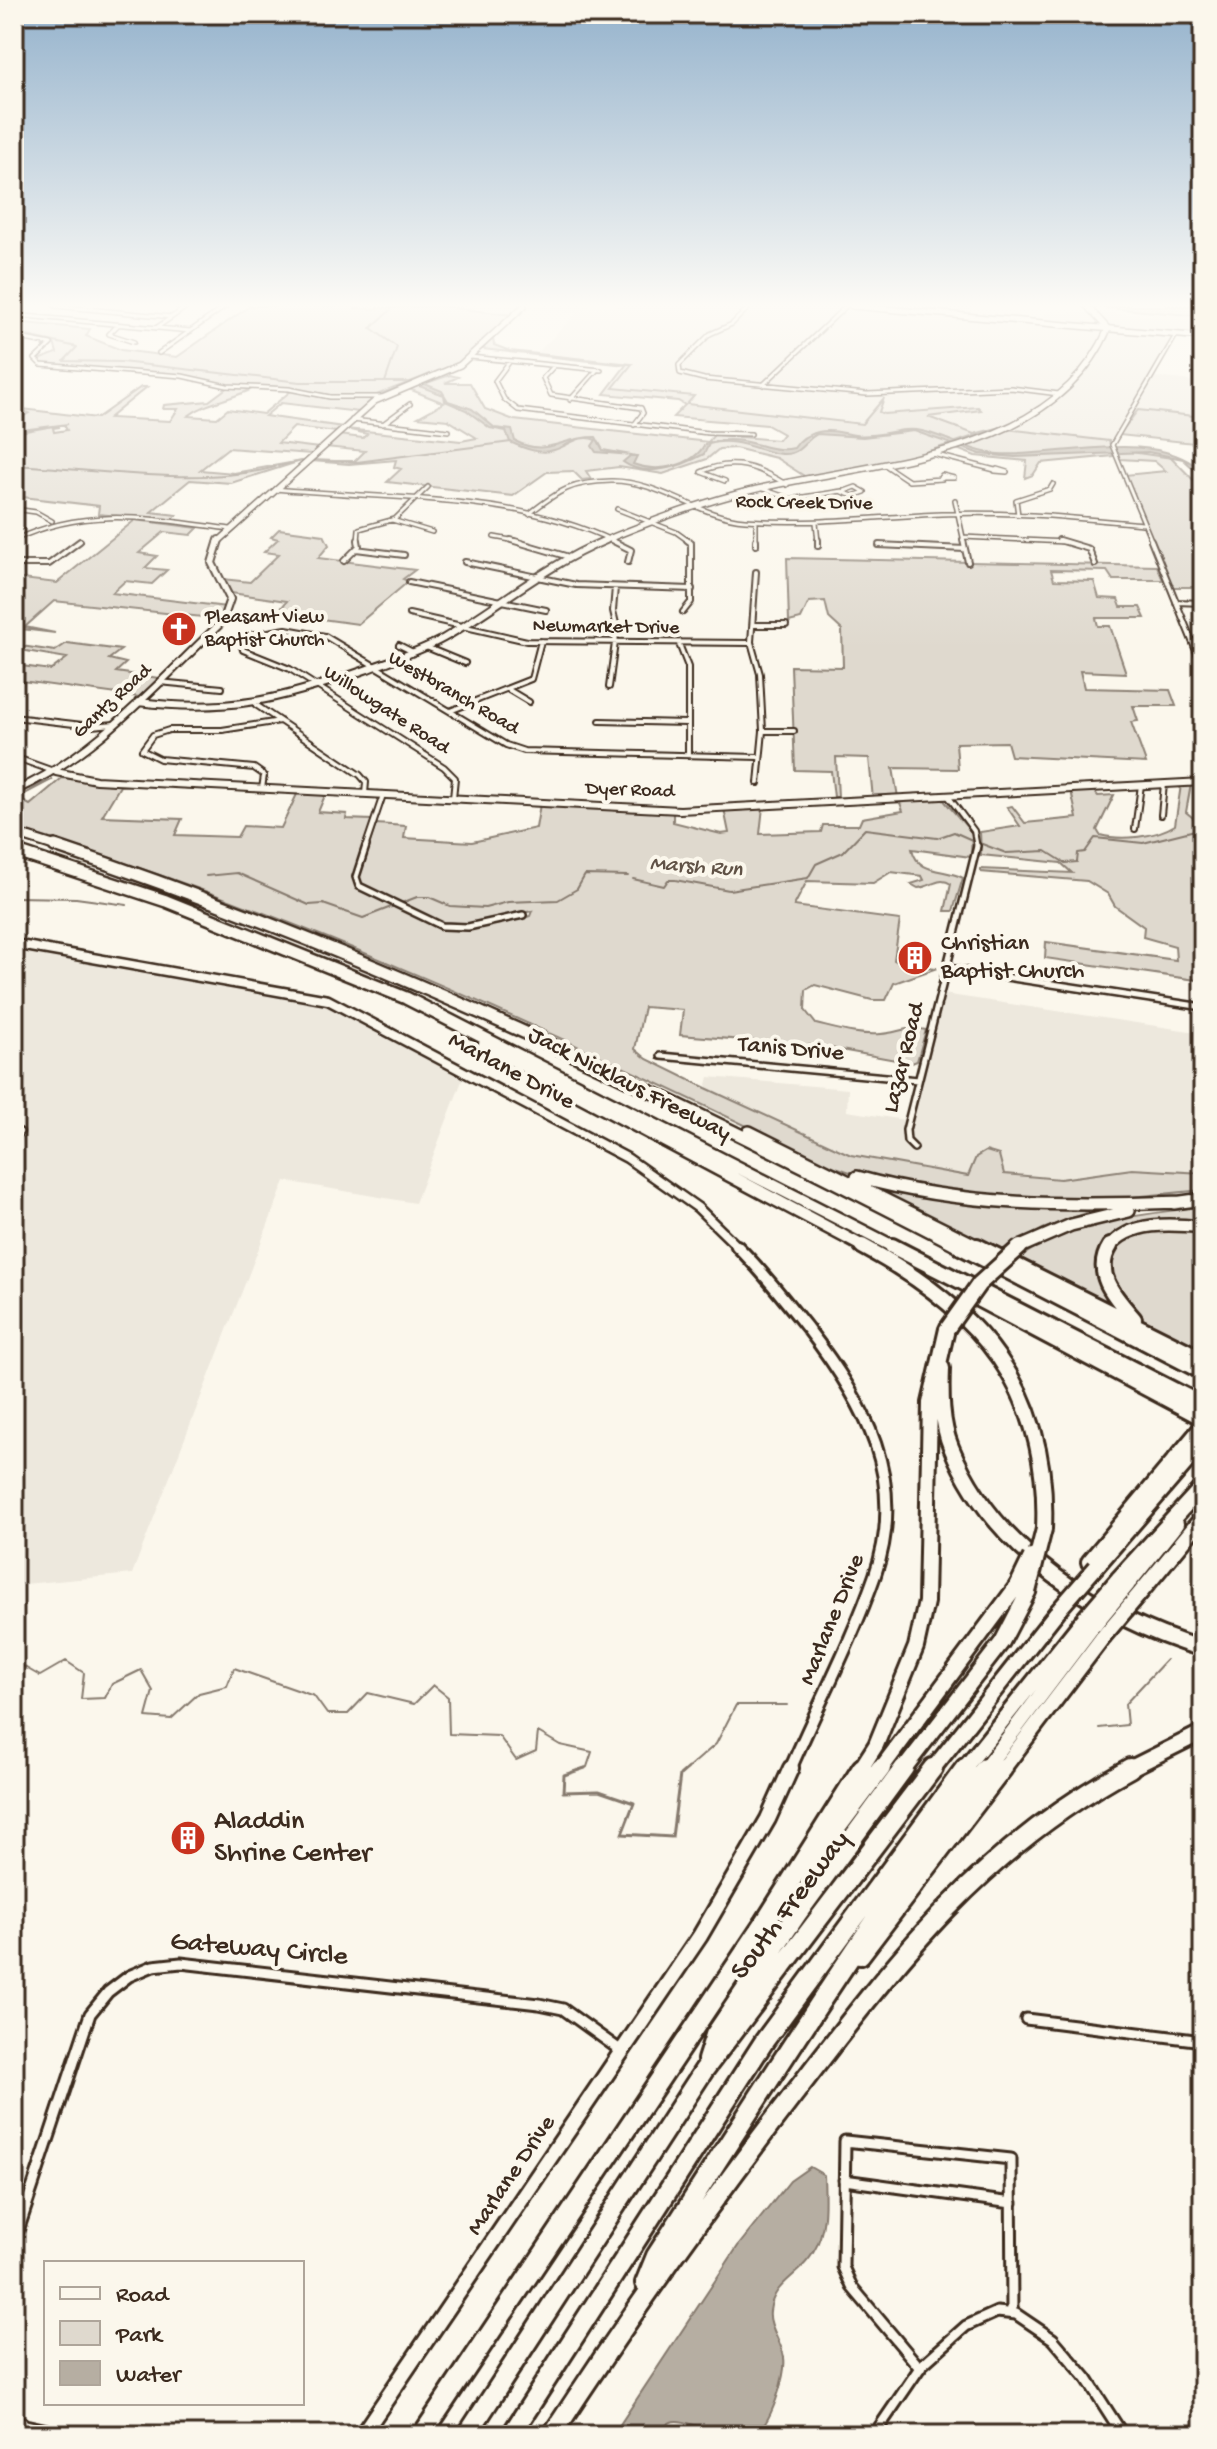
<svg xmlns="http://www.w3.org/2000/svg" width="1217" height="2449" font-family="'Gochi Hand',sans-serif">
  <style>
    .built { fill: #ede8dd }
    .green { fill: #dfd9ce; stroke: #8d8276; stroke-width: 2 }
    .water { fill: #b6aea2; stroke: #85796d; stroke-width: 2 }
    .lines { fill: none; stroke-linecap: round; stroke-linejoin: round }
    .stream-far1 { stroke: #85796d; stroke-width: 2 }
    .stream { stroke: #85796d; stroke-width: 3 }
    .street-far3-casing { stroke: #3b2a1e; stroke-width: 6 }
    .street-far2-casing { stroke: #3b2a1e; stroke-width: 8 }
    .street-far1-casing { stroke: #3b2a1e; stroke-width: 10 }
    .street-casing { stroke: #3b2a1e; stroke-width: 15 }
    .secondary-far4-casing { stroke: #3b2a1e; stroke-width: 8 }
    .secondary-far3-casing { stroke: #3b2a1e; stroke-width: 10 }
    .secondary-far2-casing { stroke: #3b2a1e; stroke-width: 13 }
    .secondary-far1-casing { stroke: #3b2a1e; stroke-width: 16 }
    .secondary-casing { stroke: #3b2a1e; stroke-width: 20 }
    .primary-casing { stroke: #3b2a1e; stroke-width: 8 }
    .highway-far3-casing { stroke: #3b2a1e; stroke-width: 12 }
    .highway-far2-casing { stroke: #3b2a1e; stroke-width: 16 }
    .highway-far1-casing { stroke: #3b2a1e; stroke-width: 20 }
    .highway-casing { stroke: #3b2a1e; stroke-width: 24 }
    .street-far3 { stroke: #fbf7ec; stroke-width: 3 }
    .street-far2 { stroke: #fbf7ec; stroke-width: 4 }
    .street-far1 { stroke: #fbf7ec; stroke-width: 5 }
    .street { stroke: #fbf7ec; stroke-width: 9 }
    .secondary-far4 { stroke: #fbf7ec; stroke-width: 5 }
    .secondary-far3 { stroke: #fbf7ec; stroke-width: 6 }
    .secondary-far2 { stroke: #fbf7ec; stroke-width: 8 }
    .secondary-far1 { stroke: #fbf7ec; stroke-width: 10 }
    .secondary { stroke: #fbf7ec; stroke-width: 14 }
    .primary { stroke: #fbf7ec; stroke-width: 5 }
    .highway-far3 { stroke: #fbf7ec; stroke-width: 8 }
    .highway-far2 { stroke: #fbf7ec; stroke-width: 11 }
    .highway-far1 { stroke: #fbf7ec; stroke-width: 14 }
    .highway { stroke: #fbf7ec; stroke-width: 18 }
    .highway-bridge-casing { stroke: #3b2a1e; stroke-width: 20; stroke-linecap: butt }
    .highway-bridge { stroke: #fbf7ec; stroke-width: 14 }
    .labels { text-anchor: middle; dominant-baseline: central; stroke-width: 8; stroke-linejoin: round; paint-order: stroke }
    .far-street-label { font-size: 20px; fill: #3b2a1e; stroke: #fbf7ec }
    .far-poi-label { font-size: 20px; fill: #3b2a1e; stroke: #fbf7ec; text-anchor: start }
    .far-water-label { font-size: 22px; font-style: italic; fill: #605246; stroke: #fbf7ec }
    .poi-label { font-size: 24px; fill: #3b2a1e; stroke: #fbf7ec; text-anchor: start }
    .street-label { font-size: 24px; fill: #3b2a1e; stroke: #fbf7ec }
    .near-poi-label { font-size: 28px; fill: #3b2a1e; stroke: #fbf7ec; text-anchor: start }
    .near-street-label { font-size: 28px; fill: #3b2a1e; stroke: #fbf7ec }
  </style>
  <rect width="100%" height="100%" fill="#fbf7ec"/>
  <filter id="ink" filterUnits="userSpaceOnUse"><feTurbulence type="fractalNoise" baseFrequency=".0125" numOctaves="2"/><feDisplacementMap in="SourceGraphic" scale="16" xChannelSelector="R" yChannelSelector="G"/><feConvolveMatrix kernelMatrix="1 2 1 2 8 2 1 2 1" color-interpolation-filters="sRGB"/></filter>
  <g filter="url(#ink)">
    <path class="built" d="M 439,306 L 972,306 L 967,315 L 1041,322 L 1045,312 L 1198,316 L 1203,306 L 1203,339 L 1177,337 L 1155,377 L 1203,382 L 1203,417 L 1138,410 L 1116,441 L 1100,442 L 997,426 L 974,434 L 926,417 L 978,407 L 973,406 L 884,414 L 879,413 L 884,400 L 862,424 L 723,410 L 686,404 L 692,396 L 613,388 L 631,364 L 537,353 L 577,313 L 519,309 L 512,315 Z
      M 14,947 L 320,1001 L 465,1073 L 415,1203 L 285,1181 L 132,1574 L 14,1585 Z
      M 943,994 L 1203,1033 L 1203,1173 L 1132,1169 L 1060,1179 L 1003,1174 L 999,1155 L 976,1157 L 968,1176 L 851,1155 L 706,1088 L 709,1077 L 848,1089 L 847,1111 L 911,1121 Z"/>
    <path class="green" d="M 250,306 L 361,306 L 354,309 L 439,306 L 512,315 L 459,363 L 374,396 L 332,396 L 286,388 L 224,385 L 186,376 L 41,364 L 38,360 L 57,353 L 54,343 L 14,336 L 14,322 L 90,329 L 86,336 L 121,350 L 177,357 Z
      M 1089,306 L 1202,306 L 1199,316 Z
      M 493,339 L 494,345 L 510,351 L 632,364 L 613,388 L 694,396 L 687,404 L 862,424 L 884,398 L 879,412 L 884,414 L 978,407 L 981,410 L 928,417 L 974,434 L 1001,427 L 908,458 L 809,479 L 776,458 L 735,448 L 719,449 L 707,459 L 663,474 L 619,467 L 586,471 L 591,479 L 582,480 L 573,471 L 547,472 L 513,496 L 387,482 L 401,469 L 394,467 L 396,460 L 349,464 L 311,461 L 355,461 L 365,451 L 325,447 L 338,435 L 363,438 L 367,434 L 346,429 L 461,441 L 477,438 L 448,420 L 418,417 L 444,403 L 409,389 L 450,375 L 458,377 L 445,383 L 470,383 L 485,409 L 514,420 L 708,442 L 714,435 L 778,440 L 783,434 L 767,425 L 673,417 L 685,405 L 678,401 L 604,394 L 626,365 L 482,349 Z
      M 141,387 L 147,387 L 109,418 L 170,421 L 178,409 L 163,409 L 164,405 L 209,401 L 228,387 L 254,388 C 231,400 208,401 188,416 L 217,418 L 228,409 L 263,414 L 292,390 L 330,397 L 373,399 L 359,412 L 281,403 L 265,416 L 343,427 L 337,432 L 294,427 L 278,443 L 319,448 L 312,454 L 228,448 L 200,470 L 234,473 L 301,461 L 231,483 L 190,480 L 151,512 L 177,515 L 171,521 L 98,514 L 99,506 L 14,496 L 14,433 L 54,426 L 60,427 L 53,428 L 54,432 L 67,430 L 64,425 L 68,424 L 14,431 L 14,422 L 29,413 L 14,408 L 97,418 Z
      M 1138,410 L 1203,417 L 1203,444 L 1119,435 Z
      M 1006,429 L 1109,441 L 1113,456 L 1041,463 L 1033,475 L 1025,478 L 1027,461 L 975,456 L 952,447 Z
      M 1117,450 L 1172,458 L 1203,490 L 1203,587 L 1172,587 L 1124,475 L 1166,471 L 1154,461 L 1120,459 Z
      M 135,520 L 198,528 L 191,535 L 164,532 L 139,553 L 157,556 L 145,568 L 167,570 L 152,584 L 125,581 L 112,593 L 227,607 L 221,619 L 54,601 L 25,627 L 55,633 L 14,628 L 14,578 L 57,583 Z
      M 279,529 L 324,535 L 329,545 L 318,558 L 415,570 L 403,579 L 408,581 L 403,586 L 358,624 L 277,613 L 287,601 L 231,593 L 222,579 L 250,582 L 279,554 L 264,552 L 278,539 L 271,537 Z
      M 787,558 L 1157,566 L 1163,580 L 1113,580 L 1107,571 L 1051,570 L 1054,580 L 1094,581 L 1099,598 L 1118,599 L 1121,607 L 1140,607 L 1145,618 L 1096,618 L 1098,626 L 1110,626 L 1126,673 L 1080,671 L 1084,688 L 1170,690 L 1176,706 L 1133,706 L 1138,721 L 1131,722 L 1146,763 L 1011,756 L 1007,742 L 956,743 L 958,769 L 893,768 L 898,797 L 873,799 L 869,758 L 836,757 L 838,797 L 834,797 L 831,771 L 795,770 L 791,666 L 843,667 L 842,630 L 829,618 L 825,601 L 809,602 L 801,619 L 789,622 Z
      M 67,643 L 121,650 L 109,659 L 126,663 L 116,672 L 159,678 L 139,697 L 14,680 L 14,665 L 51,670 L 67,658 L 14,649 L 14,645 L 55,651 Z
      M 62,778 L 140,784 L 120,786 L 102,816 L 182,819 L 175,835 L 237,837 L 243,826 L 281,828 L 298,792 L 326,793 L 318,812 L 347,814 L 346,819 L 372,820 L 355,873 L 357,888 C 426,923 451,941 530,916 L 532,911 L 472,924 L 436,922 L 362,885 L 359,878 L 376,824 L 406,826 L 404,838 L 472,842 L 536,828 L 540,804 L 673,811 L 673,822 L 721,834 L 729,833 L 724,809 L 763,807 L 760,834 L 821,832 L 823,825 L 859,825 L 862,818 L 903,811 L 899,800 L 942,798 L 972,833 L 971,857 L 912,849 C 918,875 944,868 963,878 L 953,911 L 945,911 L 951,884 C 939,876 931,887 918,888 L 911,884 L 924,880 L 922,876 L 891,872 L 873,883 L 807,881 L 794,906 L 900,920 L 894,960 L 904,965 L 937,968 L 894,983 L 886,1000 L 872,1000 L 815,985 L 806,990 L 805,1010 L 816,1024 C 837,1029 860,1036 881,1034 C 898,1033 909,1025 926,1030 L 917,1061 L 912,1063 L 819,1046 L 680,1035 L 683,1010 L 644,1007 L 635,1049 L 647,1059 L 706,1088 L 851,1155 L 968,1176 L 976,1157 L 986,1151 L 999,1155 L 1004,1174 L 1060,1179 L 1132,1169 L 1203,1173 L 1203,1190 L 1111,1199 L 1004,1202 L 853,1173 L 821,1162 C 559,1034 295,911 14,828 L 14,795 L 53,779 L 17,798 L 30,805 Z
      M 1191,784 L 1186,812 L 1203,826 L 1203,981 L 1045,958 L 1046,942 L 1176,960 L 1175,946 L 1143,937 L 1144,927 L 1115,906 L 1108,894 L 1087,881 L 981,872 L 981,869 L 1072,873 L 1061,863 L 981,855 L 980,832 L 1020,826 L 1007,807 L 1012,806 L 1025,823 L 1077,818 L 1071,791 L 1093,790 L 1098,796 L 1114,795 L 1097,830 L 1100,835 C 1122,841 1156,837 1175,825 L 1181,785 Z
      M 848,1178 L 974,1205 L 1092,1211 L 1043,1229 L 1001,1252 Z
      M 1203,1206 L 1203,1224 L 1122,1232 L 1101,1283 L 1106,1295 L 1104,1304 L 1017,1260 C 1068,1219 1142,1216 1203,1206 Z
      M 1142,1230 L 1203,1230 L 1203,1351 L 1139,1318 L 1107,1275 C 1113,1249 1119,1243 1142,1230 Z"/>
    <path class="water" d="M 420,382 L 442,391 L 448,401 L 472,409 L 495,428 L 512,430 L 515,441 C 548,458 562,436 596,437 L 603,450 L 637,456 L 633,464 C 658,473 692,467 705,444 C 747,431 765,455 794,448 C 799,440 808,434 818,432 C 831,429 843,433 855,435 C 877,439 900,426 922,431 C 948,437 971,452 998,454 C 1058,458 1152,427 1201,470 L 1203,485 L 1196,471 L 1183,459 L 1148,452 L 1015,457 L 980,454 L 914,431 L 863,437 L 817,434 C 809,438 805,445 798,450 C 776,465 743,433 709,444 L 704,454 C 682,466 646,479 623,462 L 631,455 L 596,452 L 592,446 L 596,440 C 579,433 569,446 554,450 C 540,455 523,448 510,442 L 506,431 L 490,428 L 466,410 L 445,401 L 444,395 L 416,385 Z
      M 810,2167 L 824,2175 C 825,2201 827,2230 813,2253 C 800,2276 773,2282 770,2311 C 768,2326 782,2342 784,2358 C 787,2374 770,2428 754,2434 C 725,2445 686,2415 671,2422 C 666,2424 661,2431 658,2435 L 613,2435 L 738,2246 L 790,2181 Z"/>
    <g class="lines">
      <path class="stream-far1" d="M 14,333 L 77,347 L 64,361 L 121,362 L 300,382 L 414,382
        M 385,382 L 397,347 L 371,328 L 395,306
        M 313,460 L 357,462 L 511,442
        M 14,465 C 89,469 205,487 275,467
        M 278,466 L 302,461
        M 982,844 L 1006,853 L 1046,851 L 1065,863 L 1077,862 L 1078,853 L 1085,852 L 1095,838 L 1143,843 L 1203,828
        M 206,876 L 237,873 L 309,905 L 323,904 L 363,918 L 417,897 L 429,897 L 450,906 L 485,908 L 508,902 L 558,900 L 577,889 L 585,875 L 628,876
        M 633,879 L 664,886 L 668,880 L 675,880 L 729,890 L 808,878 L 816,864 L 843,852 L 865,829 L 937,838 L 954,832 L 972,840
        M 14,897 L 76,898 L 127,905
        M 14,1661 L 40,1676 L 66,1661 L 84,1673 L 81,1699 L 105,1698 L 112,1684 L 141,1670 L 153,1691 L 146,1717 L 171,1719 L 199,1693 L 227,1686 L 234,1668 L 314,1696 L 327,1714 L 348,1714 L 368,1693 L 414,1704 L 433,1685 L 448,1697 L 449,1734 L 499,1736 L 516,1760 L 536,1751 L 538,1732 L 560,1745 L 592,1752 L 587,1767 L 579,1770
        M 1099,1728 L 1127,1725 L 1125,1704 L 1166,1660
        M 686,1770 L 716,1744 L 736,1705 L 787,1705"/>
      <path class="stream" d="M 585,1768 L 564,1775 L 563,1792 L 599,1791 L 634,1803 L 622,1834 L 672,1837 L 680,1775 L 688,1768"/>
      <defs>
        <path id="street-far3" d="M 55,306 L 172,317
          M 750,306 L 732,324 L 710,334 L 679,365 L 680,373 L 704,379 L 867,394 L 1011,388 L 1059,394
          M 14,315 L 191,331
          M 118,325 L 109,334 L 134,342
          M 156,328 L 188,306
          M 14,337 L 51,344 L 35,359 L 41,365 L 182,376 L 227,386 L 289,389 L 330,397 L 382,397
          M 159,353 L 226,306
          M 470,357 L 601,370
          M 510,361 L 495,381 L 504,399 L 518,410 L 708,433 L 751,434
          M 554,366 L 543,378 L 551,395 L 641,408 L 643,413 L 634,425
          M 763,385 L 846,306
          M 570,400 L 596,371
          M 352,420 L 449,431
          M 383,424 L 410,404
          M 929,453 L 995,470
          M 885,465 L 909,481 L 942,479
          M 997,469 L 1007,472 L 995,471 Z
          M 942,475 L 954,478 L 940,478 Z
          M 725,481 L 701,472 C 733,457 759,467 787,485
          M 856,487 L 865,492 L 853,496 L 842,492 Z
          M 276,489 C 387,500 512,492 615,542
          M 763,489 L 791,499 L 842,491
          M 955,500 L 964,542
          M 14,509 L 36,512 L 52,521
          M 617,509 L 676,532 L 690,542
          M 529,514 C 559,490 572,482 611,481 C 658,480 699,517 745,520 C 811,525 875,517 941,514 C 1008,511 1075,518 1142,524
          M 1018,515 L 1016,500 L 1050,489 L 1053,484
          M 392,520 L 432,532
          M 756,521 L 756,542
          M 816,522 L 818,542
          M 494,537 L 522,542
          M 963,537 L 1066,542
          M 14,540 C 88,505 152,519 230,529
          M 358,542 L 359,529 L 395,519 L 428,487
          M 1152,542 L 1112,445 L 1176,335"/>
        <path id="street-far2" d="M 511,540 L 569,557
          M 611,540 L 631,550 L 628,562
          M 756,540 L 756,545
          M 818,540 L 818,546
          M 963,540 L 968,562
          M 1059,540 L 1089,549 L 1095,564
          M 1151,540 L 1203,668
          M 879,545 L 965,549
          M 356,549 L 404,555
          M 344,561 L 359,546 L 358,540
          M 465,562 L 576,585 L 692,589
          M 14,564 L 49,564 L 80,541
          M 756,572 L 751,642 L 760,674 L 763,731 L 758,783
          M 409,582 L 546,610
          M 1176,602 L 1203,603
          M 683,612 L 691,602 L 691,543 L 687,540
          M 409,614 L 527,641 L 751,643
          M 753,625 L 786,625
          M 679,644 L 688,667 L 688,755
          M 399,645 L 413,652
          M 426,647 L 465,663
          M 159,682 L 222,688
          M 609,687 L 617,628 L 613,611 L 615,587
          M 509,690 L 529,702
          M 256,705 L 360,775 L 366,782 L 365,794
          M 450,711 L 531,679 L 541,641
          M 14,717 L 91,726 L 115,724
          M 600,721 L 686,723
          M 763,731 L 794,731
          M 14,757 L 56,772
          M 262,789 L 264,775 L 254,768 L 160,759 L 142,750 L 153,735 L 169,730 L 222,730 L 280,721
          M 948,796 L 974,831 L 977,848
          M 453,798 L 455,778 L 444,767 L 290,669 L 243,650 L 241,642 L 251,635 L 286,629 L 325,636 L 506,745 L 524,751 L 758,757
          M 1161,815 L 1164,784
          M 1135,829 L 1141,785
          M 365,848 L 383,795"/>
        <path id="street-far1" d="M 366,846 L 356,877 L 359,886 L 442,926 L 468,927 L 523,915
          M 947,968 L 1203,1007
          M 661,1056 L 918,1080
          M 14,1139 L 20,1132
          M 914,1148 L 907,1141 L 906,1130 L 977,846"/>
        <path id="street" d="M 1026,2019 L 1203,2041
          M 844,2180 L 1012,2203
          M 14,2243 L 90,2014 L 108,1992 L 129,1976 L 153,1966 L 181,1963 L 539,2004 L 563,2009 L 620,2050
          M 920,2368 L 852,2287 L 843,2267 L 845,2141 L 1011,2159 L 1012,2312
          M 14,2417 L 25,2425 L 70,2435
          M 874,2435 L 921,2366 L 966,2326 L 997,2312 L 1016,2314 L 1053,2339 L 1087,2379 L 1123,2435"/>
        <path id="secondary-far4" d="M 218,542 L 375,401 L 460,365 L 524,306
          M 601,542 C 651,521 704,501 757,489 C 874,461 1054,458 1108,329 L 1087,306"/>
        <path id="secondary-far3" d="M 138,702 C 228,713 280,700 365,670 C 392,660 419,652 444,638 C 499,606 546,565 606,540
          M 56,772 L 96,780 L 680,810 L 1203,782
          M 14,791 C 96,756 158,682 222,622 L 230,599 L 212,563 L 219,540"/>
        <path id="secondary-far2" d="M 14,944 L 328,1000 L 627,1158 L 698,1208 L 739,1248"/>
        <path id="secondary-far1" d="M 737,1246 C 763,1272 785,1300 808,1329 C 865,1403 908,1479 875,1575 C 852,1641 818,1705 790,1770"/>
        <path id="secondary" d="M 362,2435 L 700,1936 L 768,1819 L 791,1768"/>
        <path id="primary" d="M 852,306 L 1203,337"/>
        <path id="highway-far3" d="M 14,833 L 61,848"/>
        <path id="highway-far2" d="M 55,846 C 371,951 668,1095 963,1248
          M 14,851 L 166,901 L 406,998 L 896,1248
          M 484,1045 L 866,1248
          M 749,1132 L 981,1248
          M 857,1177 C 964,1207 1071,1206 1182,1202
          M 1174,1203 L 1203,1199
          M 1020,1247 L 1071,1225 L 1129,1211
          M 1109,1248 C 1129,1220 1173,1224 1203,1227"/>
        <path id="highway-far1" d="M 862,1246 C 980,1309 1050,1389 1044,1529
          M 892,1246 L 1203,1405
          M 959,1246 L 1203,1372
          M 977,1246 L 1203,1359
          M 1110,1246 C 1092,1274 1116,1298 1134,1319
          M 974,1297 L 1203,1418
          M 942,1368 C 941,1394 941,1423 951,1447 C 993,1551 1100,1618 1203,1649
          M 1089,1562 L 1203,1426
          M 1096,1567 L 1203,1443
          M 1118,1579 L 1203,1486
          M 1128,1584 L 1176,1524
          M 1141,1592 L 1203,1517
          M 860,1770 L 876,1745 L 916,1647 L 926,1602 L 930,1403 L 947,1329
          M 880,1770 L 1017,1586
          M 903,1770 L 1002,1642 L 1028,1592
          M 932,1770 L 1056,1613
          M 963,1770 L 1082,1621
          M 984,1770 L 1093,1626
          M 1002,1770 L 1103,1637
          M 1127,1770 L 1203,1732"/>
        <path id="highway" d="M 813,1859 L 881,1768
          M 860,1955 L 1003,1768
          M 707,2060 L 715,2035 L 797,1914 L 904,1768
          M 645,2283 L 656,2256 C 763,2091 866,1924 985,1768
          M 422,2435 L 765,1922 L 862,1768
          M 467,2435 L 704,2070 L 933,1768
          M 511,2435 L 765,2040 L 965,1768
          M 552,2435 C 628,2318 709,2204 794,2094 C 896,1961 980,1849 1130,1768"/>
      </defs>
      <use href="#street-far3" class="street-far3-casing"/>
      <use href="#street-far2" class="street-far2-casing"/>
      <use href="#street-far1" class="street-far1-casing"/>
      <use href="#street" class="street-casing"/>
      <use href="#secondary-far4" class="secondary-far4-casing"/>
      <use href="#secondary-far3" class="secondary-far3-casing"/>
      <use href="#secondary-far2" class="secondary-far2-casing"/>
      <use href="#secondary-far1" class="secondary-far1-casing"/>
      <use href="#secondary" class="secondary-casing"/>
      <use href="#primary" class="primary-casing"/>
      <use href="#highway-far3" class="highway-far3-casing"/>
      <use href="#highway-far2" class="highway-far2-casing"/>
      <use href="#highway-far1" class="highway-far1-casing"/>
      <use href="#highway" class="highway-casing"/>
      <use href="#street-far3" class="street-far3"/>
      <use href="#street-far2" class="street-far2"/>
      <use href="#street-far1" class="street-far1"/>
      <use href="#street" class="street"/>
      <use href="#secondary-far4" class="secondary-far4"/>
      <use href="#secondary-far3" class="secondary-far3"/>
      <use href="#secondary-far2" class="secondary-far2"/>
      <use href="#secondary-far1" class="secondary-far1"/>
      <use href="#secondary" class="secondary"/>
      <use href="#primary" class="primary"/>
      <use href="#highway-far3" class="highway-far3"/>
      <use href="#highway-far2" class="highway-far2"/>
      <use href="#highway-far1" class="highway-far1"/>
      <use href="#highway" class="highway"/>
      <defs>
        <path id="highway-bridge" d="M 947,1329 L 979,1284 L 1020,1247
          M 1017,1586 L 1031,1557
          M 1028,1592 L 1044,1529
          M 1056,1613 L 1096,1567
          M 1082,1621 L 1118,1579
          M 1093,1626 L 1128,1584
          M 1103,1637 L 1141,1592"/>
      </defs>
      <use href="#highway-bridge" class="highway-bridge-casing"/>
      <use href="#highway-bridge" class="highway-bridge"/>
    </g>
  </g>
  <linearGradient id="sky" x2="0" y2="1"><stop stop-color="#94b2cc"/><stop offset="0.47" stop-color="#fdfbf6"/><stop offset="1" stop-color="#fdfbf6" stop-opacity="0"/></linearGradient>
  <rect width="1217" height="649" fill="url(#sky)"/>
  <defs>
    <symbol id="church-disc" viewBox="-11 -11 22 22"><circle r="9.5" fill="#c8321e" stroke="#fbf7ec"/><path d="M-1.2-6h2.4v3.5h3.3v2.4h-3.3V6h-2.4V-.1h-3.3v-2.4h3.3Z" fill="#fff"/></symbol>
    <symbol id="building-disc" viewBox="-11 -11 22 22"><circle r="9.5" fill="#c8321e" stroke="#fbf7ec"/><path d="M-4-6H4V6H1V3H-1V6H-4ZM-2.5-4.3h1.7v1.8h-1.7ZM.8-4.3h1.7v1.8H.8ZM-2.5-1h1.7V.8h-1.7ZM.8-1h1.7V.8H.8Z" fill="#fff"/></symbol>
  </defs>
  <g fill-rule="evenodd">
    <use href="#church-disc" x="159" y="609" width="40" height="40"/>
    <use href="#building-disc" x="895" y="938" width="40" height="40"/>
    <use href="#building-disc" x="168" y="1818" width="40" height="40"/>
  </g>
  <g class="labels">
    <g class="far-street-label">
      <text transform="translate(804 504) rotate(1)">Rock Creek Drive</text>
      <text transform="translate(606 628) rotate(1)">Newmarket Drive</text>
      <text transform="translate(453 694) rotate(30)">Westbranch Road</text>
      <text transform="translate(113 702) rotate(-43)">Gantz Road</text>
      <text transform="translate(386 711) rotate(33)">Willowgate Road</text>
      <text transform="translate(630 791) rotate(2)">Dyer Road</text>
    </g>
    <g class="far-poi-label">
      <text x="205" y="618">Pleasant View<tspan x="205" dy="23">Baptist Church</tspan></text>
    </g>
    <g class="far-water-label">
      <text transform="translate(696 868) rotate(4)">Marsh Run</text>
    </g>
    <g class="poi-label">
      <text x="941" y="944">Christian<tspan x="941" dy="28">Baptist Church</tspan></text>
    </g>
    <g class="street-label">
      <text transform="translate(791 1050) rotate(5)">Tanis Drive</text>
      <text transform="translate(905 1058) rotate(-76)">Lazar Road</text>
      <text transform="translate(511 1072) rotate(28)">Marlane Drive</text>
      <text transform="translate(629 1085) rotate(27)">Jack Nicklaus Freeway</text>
      <text transform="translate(833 1620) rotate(-68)">Marlane Drive</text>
      <text transform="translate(512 2176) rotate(-56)">Marlane Drive</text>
    </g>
    <g class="near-poi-label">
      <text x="214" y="1822">Aladdin<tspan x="214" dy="32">Shrine Center</tspan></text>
    </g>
    <g class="near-street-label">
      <text transform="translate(791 1906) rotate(-53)">South Freeway</text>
      <text transform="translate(259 1950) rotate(5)">Gateway Circle</text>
    </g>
  </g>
  <rect width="1217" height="2449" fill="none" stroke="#fbf7ec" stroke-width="48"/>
  <rect x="24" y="24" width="1169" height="2401" fill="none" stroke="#3b2a1e" stroke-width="3" filter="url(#ink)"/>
  <rect x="44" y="2261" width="260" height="144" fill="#fbf7ec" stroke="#aea59a" stroke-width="2"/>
  <rect x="60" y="2287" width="40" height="12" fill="#fbf7ec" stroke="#aea59a" stroke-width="2"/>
  <text x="116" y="2301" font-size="24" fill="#3b2a1e">Road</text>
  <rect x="60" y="2321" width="40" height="24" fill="#dfd9ce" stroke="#aea59a" stroke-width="2"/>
  <text x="116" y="2341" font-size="24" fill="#3b2a1e">Park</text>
  <rect x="60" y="2361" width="40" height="24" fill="#b6aea2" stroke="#aea59a" stroke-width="2"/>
  <text x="116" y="2381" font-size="24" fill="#3b2a1e">Water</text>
</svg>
